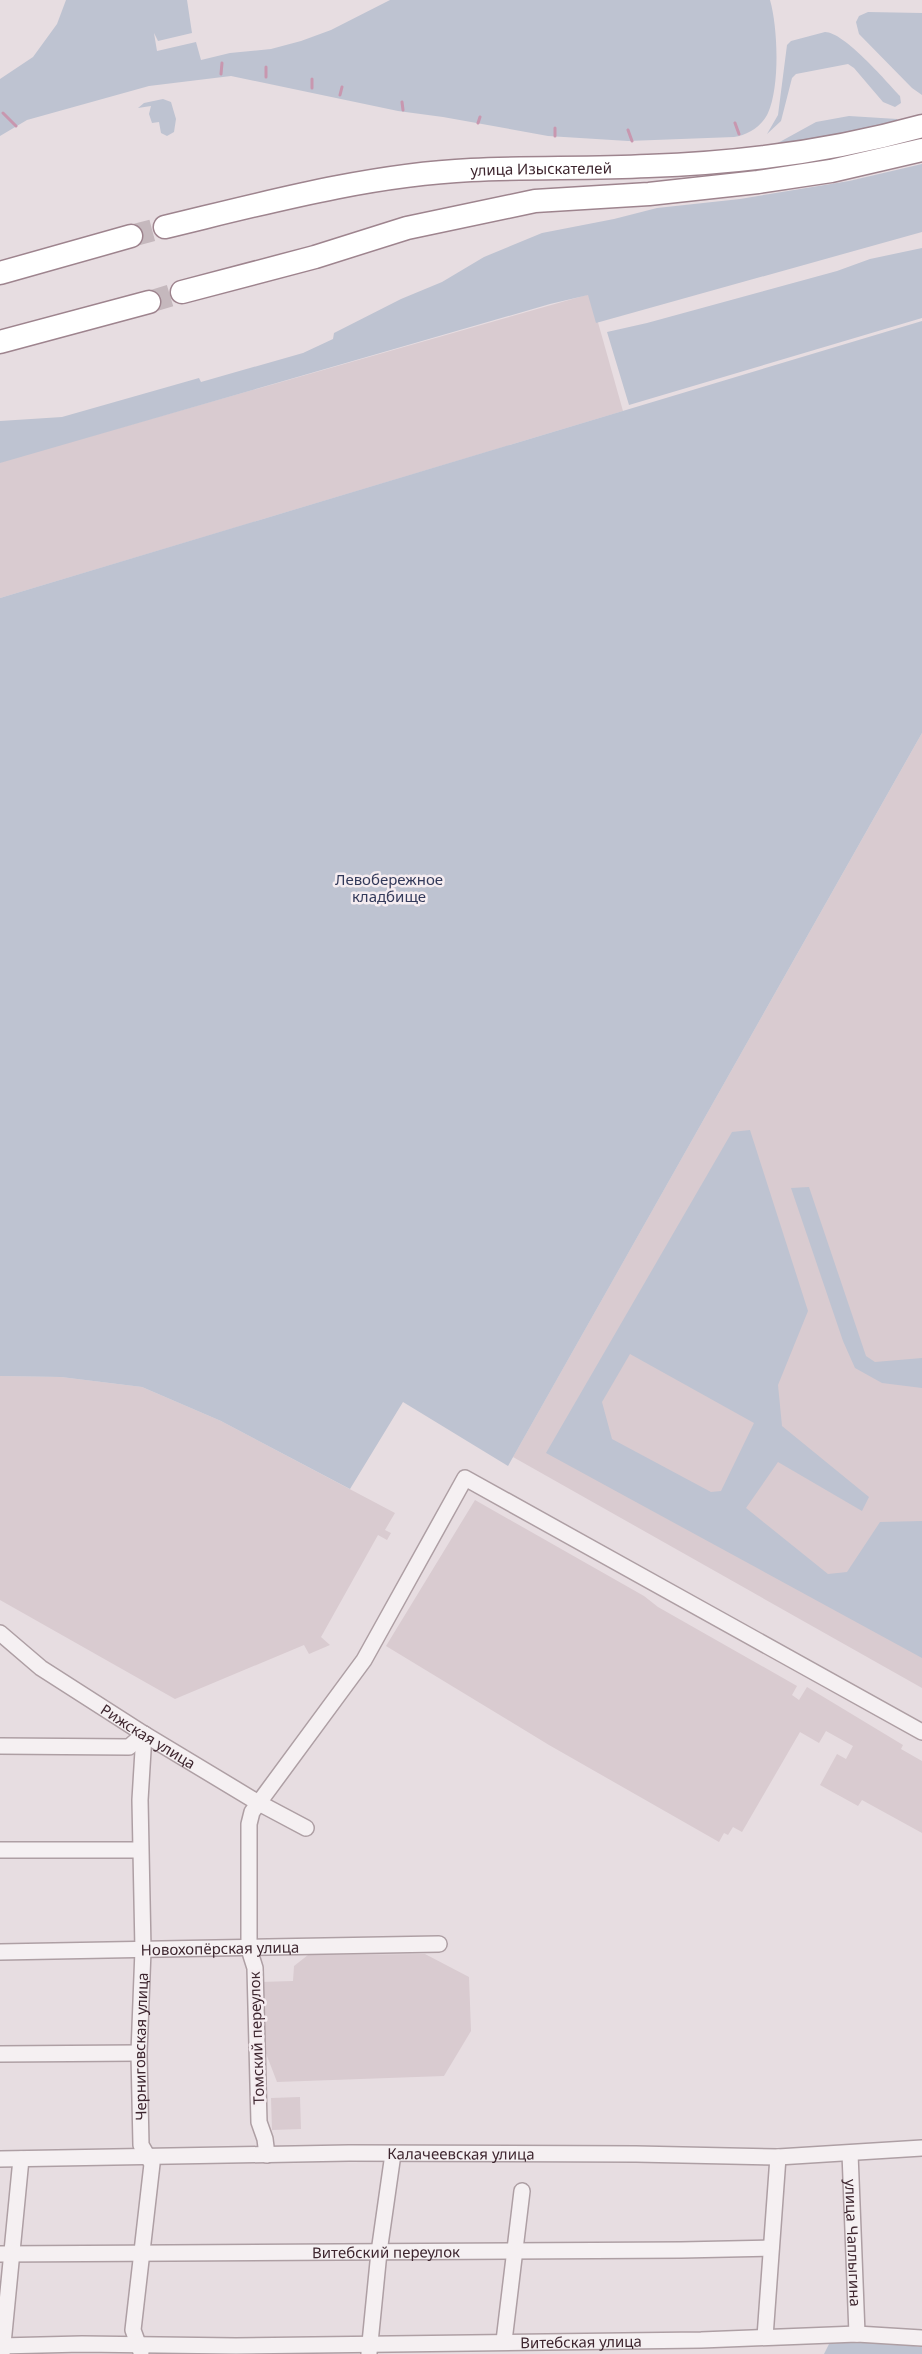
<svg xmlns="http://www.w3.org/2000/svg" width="922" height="2354" font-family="'Noto Sans',sans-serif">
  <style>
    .built { fill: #d9cbd0 }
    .green { fill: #bec3d1; fill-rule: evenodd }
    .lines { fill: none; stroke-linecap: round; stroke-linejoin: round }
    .stream { stroke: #c897af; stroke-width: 3 }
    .highway-tunnel { stroke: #c5b8bd; stroke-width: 22; stroke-dasharray: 22 11; stroke-linecap: butt }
    .minor-casing { stroke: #ae9fa4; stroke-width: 18 }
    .highway-casing { stroke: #9e848e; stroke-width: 25 }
    .minor { stroke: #f5f0f2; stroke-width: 15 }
    .highway { stroke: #fff; stroke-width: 22 }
    .labels { text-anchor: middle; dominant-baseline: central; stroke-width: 5; stroke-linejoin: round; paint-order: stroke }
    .street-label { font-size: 15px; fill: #3e262f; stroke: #f5ecf0 }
    .park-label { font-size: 15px; fill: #333a5a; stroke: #f5ecf0 }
  </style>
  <rect width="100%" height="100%" fill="#e7dde1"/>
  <path class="built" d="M 590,294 L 623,411 L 0,598 L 0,462 Z
    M 922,733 L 922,1688 L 513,1457 Z
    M 0,1376 L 61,1377 L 142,1387 L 221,1421 L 395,1513 L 385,1530 L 391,1533 L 387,1540 L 378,1535 L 321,1637 L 330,1645 L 309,1654 L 304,1645 L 175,1699 L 0,1600 Z
    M 475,1500 L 644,1596 L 658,1607 L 797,1686 L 792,1695 L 799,1700 L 807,1687 L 903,1745 L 901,1749 L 922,1761 L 922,1833 L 862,1800 L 858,1806 L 820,1785 L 837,1754 L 846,1759 L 853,1746 L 826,1731 L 819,1743 L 800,1732 L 742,1832 L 733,1827 L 728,1835 L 724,1833 L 719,1842 L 549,1745 L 386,1646 Z
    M 425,1954 L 469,1977 L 471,2031 L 444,2076 L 277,2082 L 262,2043 L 260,1982 L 293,1981 L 294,1966 L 308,1955 Z
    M 300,2097 L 301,2129 L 272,2130 L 271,2098 Z"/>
  <path class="green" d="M 66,0 L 187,0 L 192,33 L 158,41 L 154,33 L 157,51 L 196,42 L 201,60 L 230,53 L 271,49 L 301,41 L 331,30 L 390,0 L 770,0 C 778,28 780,86 768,113 C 762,126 748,135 734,137 L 628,141 L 548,136 L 443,117 L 398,111 L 231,76 L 149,86 L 27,120 L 0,136 L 0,79 L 33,57 L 57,24 Z
    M 868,12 L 922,13 L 922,95 L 912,88 L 859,34 L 856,22 L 859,16 Z
    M 825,32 C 844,32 886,81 900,96 L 901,103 L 895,107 L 883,102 L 854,68 L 848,64 L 796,74 L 792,78 L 781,121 L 767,134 L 778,115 L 787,45 L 791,41 Z
    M 163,99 L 171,102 L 176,119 L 174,132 L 167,136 L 161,133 L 159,122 L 152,123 L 149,114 L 151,106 L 138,108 L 144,103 Z
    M 849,116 L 897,119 L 898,122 L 849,135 L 776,144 L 816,122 Z
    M 922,164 L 922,232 L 596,323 L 588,295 L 550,304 L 0,463 L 0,421 L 62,417 L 199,378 L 201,382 L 303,353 L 333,339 L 334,333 L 401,299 L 442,282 L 484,257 L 542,233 L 614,219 L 657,208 L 740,199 L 849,181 Z
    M 922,248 L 922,318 L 629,405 L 607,332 L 647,323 L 837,271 L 870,259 Z
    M 922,321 L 922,733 L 508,1466 L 403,1402 L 350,1489 L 221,1421 L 142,1387 L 61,1377 L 0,1376 L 0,598 Z
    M 750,1130 L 808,1311 L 778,1385 L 782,1426 L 869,1497 L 862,1511 L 778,1462 L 746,1508 L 828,1574 L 847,1572 L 880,1522 L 922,1521 L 922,1658 L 546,1453 L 732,1132 ZM 630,1354 L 754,1423 L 721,1491 L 711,1492 L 612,1439 L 602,1402 Z
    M 809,1187 L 866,1356 L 875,1362 L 922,1358 L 922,1388 L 882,1383 L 855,1368 L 843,1341 L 791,1188 Z
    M 833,2336 L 922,2347 L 922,2354 L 824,2354 Z"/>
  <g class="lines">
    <path class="stream" d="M 266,67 L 266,77
      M 221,74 L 222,63
      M 312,88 L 312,79
      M 340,95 L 342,87
      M 402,102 L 403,110
      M 3,113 L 16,126
      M 478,123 L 480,117
      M 735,123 L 739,134
      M 628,130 L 632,141
      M 555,136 L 555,128"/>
    <path class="highway-tunnel" d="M 131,236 L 165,227
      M 149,302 L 182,292"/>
    <defs>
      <g id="minor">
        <path id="s1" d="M 0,1633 L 41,1668 L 144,1734 L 257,1802 L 306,1828"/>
        <path d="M 0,1746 L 129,1747 L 144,1734"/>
        <path d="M 0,1850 L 140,1850"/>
        <path id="s2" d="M 0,1952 L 439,1944"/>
        <path d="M 0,2054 L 139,2053"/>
        <path id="s3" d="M 850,2153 L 857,2334"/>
        <path d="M 267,2155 L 265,2139 L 259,2122 L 255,1968 L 249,1949 L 249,1824 L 252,1812 L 364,1660 L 465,1478 L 922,1732"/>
        <path id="s4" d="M 0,2159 L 349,2153 L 636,2154 L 778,2157 L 922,2148"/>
        <path id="s5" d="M 0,2254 L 681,2250 L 771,2248"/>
        <path d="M 765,2337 L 778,2157"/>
        <path d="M 504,2341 L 522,2191"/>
        <path id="s6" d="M 0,2346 L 82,2344 L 236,2346 L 701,2340 L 857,2334 L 922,2338"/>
        <path id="s7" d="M 141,2352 L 133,2330 L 152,2164 L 141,2145 L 139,2053 L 143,1950 L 140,1800 L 144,1734"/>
        <path d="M 369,2353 L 379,2252 L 393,2154"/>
        <path d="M 2,2354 L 21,2159"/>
      </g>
      <g id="highway">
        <path id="s8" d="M 165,227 C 265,203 367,175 471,170 C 530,167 589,169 648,166 C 741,163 832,151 922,126"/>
        <path d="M 0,273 L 131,236"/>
        <path d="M 182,292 L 315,257 L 407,228 L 535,201 L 649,194 L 758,182 L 831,171 L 922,150"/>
        <path d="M 0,342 L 149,302"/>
      </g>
    </defs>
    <use href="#minor" class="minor-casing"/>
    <use href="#highway" class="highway-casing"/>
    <use href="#minor" class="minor"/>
    <use href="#highway" class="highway"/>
  </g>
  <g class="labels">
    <g class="street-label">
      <text stroke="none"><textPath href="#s8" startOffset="382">улица Изыскателей</textPath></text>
      <text stroke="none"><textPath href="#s1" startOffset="181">Рижская улица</textPath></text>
      <text stroke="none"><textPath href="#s2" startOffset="220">Новохопёрская улица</textPath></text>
      <text transform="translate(256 2038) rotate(-92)">Томский переулок</text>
      <text stroke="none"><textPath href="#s7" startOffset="311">Черниговская улица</textPath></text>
      <text stroke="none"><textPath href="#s4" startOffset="461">Калачеевская улица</textPath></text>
      <text stroke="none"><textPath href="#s3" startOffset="90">улица Чаплыгина</textPath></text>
      <text stroke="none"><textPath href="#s5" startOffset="386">Витебский переулок</textPath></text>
      <text stroke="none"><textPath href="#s6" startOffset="581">Витебская улица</textPath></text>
    </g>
    <g class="park-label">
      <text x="389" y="879">Левобережное<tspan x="389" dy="17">кладбище</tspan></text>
    </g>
  </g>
</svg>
